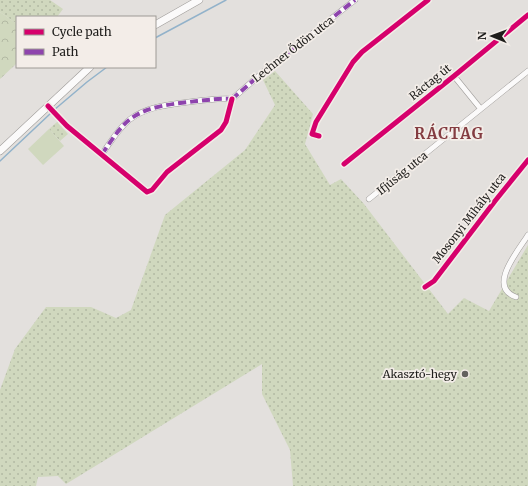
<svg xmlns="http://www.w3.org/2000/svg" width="528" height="486" font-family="Merriweather,serif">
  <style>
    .grass { fill: url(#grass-dots) }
    .forest { fill: url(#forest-crowns) }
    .garden { fill: #d0d8be }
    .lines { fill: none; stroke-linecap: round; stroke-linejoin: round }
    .stream { stroke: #92b2ca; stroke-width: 1.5 }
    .street-casing { stroke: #9e9b99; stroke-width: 6 }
    .secondary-casing { stroke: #9e9b99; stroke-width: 8 }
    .street { stroke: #fbfafa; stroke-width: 5 }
    .secondary { stroke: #fbfafa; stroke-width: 7 }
    .quiet { stroke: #8e44ad; stroke-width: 4; stroke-dasharray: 8 4; stroke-linecap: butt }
    .cycleway-casing { stroke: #f3ede8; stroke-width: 8 }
    .cycleway { stroke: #d6006c; stroke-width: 5 }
    .poi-dot { fill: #63615f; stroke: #f3ede8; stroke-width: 1.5 }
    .labels { text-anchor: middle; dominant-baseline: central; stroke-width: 3.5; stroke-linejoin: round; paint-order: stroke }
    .street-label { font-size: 11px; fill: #1e1d1b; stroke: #f3ede8 }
    .poi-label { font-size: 11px; fill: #1e1d1b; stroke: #f3ede8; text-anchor: end }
    .district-label { font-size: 15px; font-weight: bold; letter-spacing: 1px; fill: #843c41; stroke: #f3ede8 }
  </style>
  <defs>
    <pattern id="grass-dots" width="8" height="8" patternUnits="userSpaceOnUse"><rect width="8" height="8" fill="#d0d8be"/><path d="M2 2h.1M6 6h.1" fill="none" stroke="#b2b9a3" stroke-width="1.8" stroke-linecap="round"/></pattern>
    <pattern id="forest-crowns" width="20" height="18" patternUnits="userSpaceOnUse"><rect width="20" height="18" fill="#d0d8be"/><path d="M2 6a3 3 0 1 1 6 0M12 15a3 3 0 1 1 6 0" fill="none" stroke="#b2b9a3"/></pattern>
  </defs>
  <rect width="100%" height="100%" fill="#e3e0dd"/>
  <path class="grass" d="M 0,0 L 50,0 L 63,9 L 57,17 L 17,17 L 17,24 L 0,12 Z
    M 275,71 L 313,114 L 305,144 L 330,185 L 341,179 L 364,204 L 448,314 L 464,298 L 489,311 L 528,245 L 528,486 L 293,486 L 290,450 L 262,394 L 262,364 L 66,484 L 58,476 L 38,477 L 36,486 L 0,486 L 0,390 L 15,349 L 46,307 L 91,307 L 116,318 L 131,310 L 165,215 L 245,150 L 275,105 L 263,80 Z
    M 57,122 L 68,134 L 60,141 L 49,129 Z"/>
  <path class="forest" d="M 0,12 L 17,24 L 17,63 L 0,79 Z"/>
  <path class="garden" d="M 49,129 L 64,146 L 43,165 L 28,149 Z"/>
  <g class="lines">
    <path class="stream" d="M 155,38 L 226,0
      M 54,110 L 87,82 L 107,67
      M 0,161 L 51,113"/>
    <defs>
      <path id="street" d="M 454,76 L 480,108
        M 232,99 L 268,68 L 355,0
        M 48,106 L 67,126 L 147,192 L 152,190 L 167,172 L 221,130 L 226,122 L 232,99
        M 319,136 L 312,134 L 316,122 L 353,62 L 362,52 L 428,0
        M 102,154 C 110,143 118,129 129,120 C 148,105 175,104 197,101 C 209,100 220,98 232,99
        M 344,164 L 454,76 L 528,15
        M 369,199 L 528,71
        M 425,287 L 434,281 L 495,201 L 528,160
        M 516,297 C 487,287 518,251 528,235"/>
      <path id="secondary" d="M 155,25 L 199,0
        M 0,151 L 90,67"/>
    </defs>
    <use href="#street" class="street-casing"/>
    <use href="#secondary" class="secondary-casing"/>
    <use href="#street" class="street"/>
    <use href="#secondary" class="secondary"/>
    <path class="quiet" d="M 232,99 L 268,68 L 355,0
      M 102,154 C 110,143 118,129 129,120 C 148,105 175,104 197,101 C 209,100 220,98 232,99"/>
    <defs>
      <path id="cycleway" d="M 48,106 L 67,126 L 147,192 L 152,190 L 167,172 L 221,130 L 226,122 L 232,99
        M 319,136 L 312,134 L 316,122 L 353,62 L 362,52 L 428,0
        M 344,164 L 454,76 L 528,15
        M 425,287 L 434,281 L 495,201 L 528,160"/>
    </defs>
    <use href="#cycleway" class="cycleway-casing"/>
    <use href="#cycleway" class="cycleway"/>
  </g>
  <circle class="poi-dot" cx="465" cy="374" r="4"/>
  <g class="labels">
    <g class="street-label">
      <text transform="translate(293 49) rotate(-38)">Lechner Ödön utca</text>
      <text transform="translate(430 82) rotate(-39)">Ráctag út</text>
      <text transform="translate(402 173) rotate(-39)">Ifjúság utca</text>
      <text transform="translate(469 218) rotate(-52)">Mosonyi Mihály utca</text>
    </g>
    <g class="poi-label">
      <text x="457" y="374">Akasztó-hegy</text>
    </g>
    <g class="district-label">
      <text x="449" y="133">RÁCTAG</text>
    </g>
  </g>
  <rect x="16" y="16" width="140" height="52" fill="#f3ede8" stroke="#9e9a96"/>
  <rect x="24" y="29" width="20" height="6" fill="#d6006c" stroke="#9e9a96"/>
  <text x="52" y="36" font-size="12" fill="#1e1d1b">Cycle path</text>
  <rect x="24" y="49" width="20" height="6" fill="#8e44ad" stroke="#9e9a96"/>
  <text x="52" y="56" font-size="12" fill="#1e1d1b">Path</text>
  <g transform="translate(492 36) rotate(271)" stroke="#f3ede8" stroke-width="3" paint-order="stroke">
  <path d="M0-3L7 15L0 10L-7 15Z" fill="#1e1d1b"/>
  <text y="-6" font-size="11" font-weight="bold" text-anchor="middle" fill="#1e1d1b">N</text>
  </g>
</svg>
